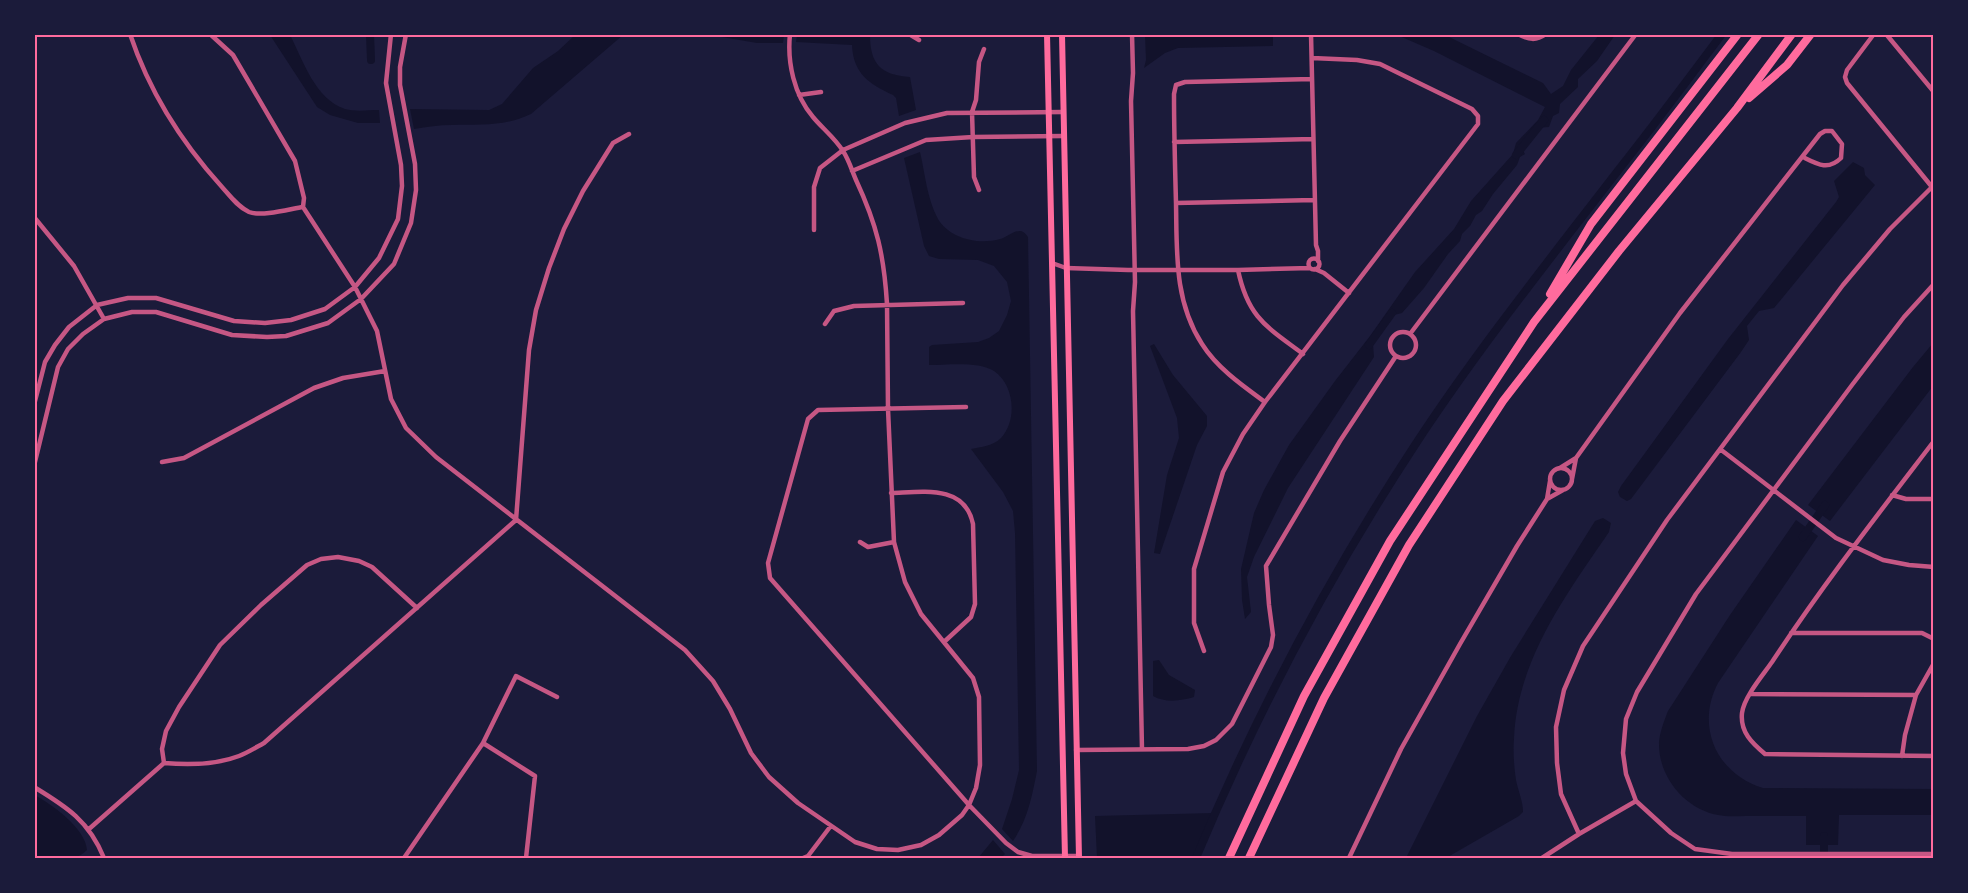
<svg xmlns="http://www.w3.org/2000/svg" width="1968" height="893" font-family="'Exo 2',sans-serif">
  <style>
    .water { fill: #12122b }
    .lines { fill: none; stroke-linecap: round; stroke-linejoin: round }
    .canal { stroke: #12122b; stroke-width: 8 }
    .minor { stroke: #c65784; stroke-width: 4.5 }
    .secondary { stroke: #ff6b9d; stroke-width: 6 }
    .motorway { stroke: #ff6b9d; stroke-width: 8 }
    .neatline { fill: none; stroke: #ff6b9d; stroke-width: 2 }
  </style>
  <rect width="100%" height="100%" fill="#1b1b3a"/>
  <path class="water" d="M 270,35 L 290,35 C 303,60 315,99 345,109 C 356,112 368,110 379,110 L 380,123 L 358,123 L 330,115 L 317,107 Z
    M 575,35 L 623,35 L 531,114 C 503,127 481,124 452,125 C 439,125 427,127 414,129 L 410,109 L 489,110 L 502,104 L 533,68 L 558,51 Z
    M 710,35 L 784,35 L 783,43 L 757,43 Z
    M 797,35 L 870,35 C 870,64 881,75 910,77 L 916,110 L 899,116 L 896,98 L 893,95 C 869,84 853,73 852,45 L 796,42 Z
    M 1145,35 L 1273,35 L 1273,46 L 1178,48 L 1165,53 L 1144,68 L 1146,60 Z
    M 1397,35 L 1445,35 L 1543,83 L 1551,94 L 1563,86 L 1571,70 L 1599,35 L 1615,35 L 1597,61 L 1578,79 L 1578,87 L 1560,104 L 1559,113 L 1553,116 L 1549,127 L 1535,128 L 1520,145 L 1525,154 L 1520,157 L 1517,165 L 1493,194 L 1482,211 L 1476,215 L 1470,226 L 1462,234 L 1460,241 L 1448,254 L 1424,288 L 1402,313 L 1394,315 L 1389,322 L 1385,319 L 1373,335 L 1376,339 L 1373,344 L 1374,357 L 1288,488 L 1254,557 L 1247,577 L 1251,612 L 1245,619 L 1242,600 L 1241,569 L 1254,513 L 1264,490 L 1289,445 L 1335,381 L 1370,336 L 1415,272 L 1454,229 L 1471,201 L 1513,154 L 1516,143 L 1538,120 L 1545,107 L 1434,51 Z
    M 920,152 C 925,173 927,199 938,219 C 950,239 979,245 1000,239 C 1006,238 1014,230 1021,231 C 1024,232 1026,234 1028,237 L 1037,771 C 1032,796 1028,819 1013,841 L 1002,829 L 1012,799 L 1019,770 L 1015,533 L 1013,511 L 1003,492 L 971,449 C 981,447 993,446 1001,438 C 1018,420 1014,384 994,371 C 979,361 947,365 929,365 L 929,347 L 932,345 L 978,342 L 989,338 L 999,331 L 1007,315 L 1011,301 L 1007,282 L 994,266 L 978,260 L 939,259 L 929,256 L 924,246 L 904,158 Z
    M 1853,162 L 1864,168 L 1865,175 L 1875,185 L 1774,308 L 1759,311 L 1747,326 L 1749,340 L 1741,352 L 1631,499 L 1627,501 L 1620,497 L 1618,492 L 1621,486 L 1728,339 L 1836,202 L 1839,197 L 1834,181 Z
    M 1933,343 L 1933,386 L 1830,521 L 1808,505 L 1913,367 Z
    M 1154,344 L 1173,375 L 1207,416 L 1207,426 L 1197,445 L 1160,554 L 1154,553 L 1167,475 L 1179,438 L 1177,418 L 1150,346 Z
    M 1603,518 L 1611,523 L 1609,532 C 1566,595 1517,660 1514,739 C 1513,752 1514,767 1516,780 C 1518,791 1523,801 1523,812 L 1519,816 L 1446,858 L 1406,858 L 1477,716 L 1511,656 L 1595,521 Z
    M 1796,520 L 1818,536 L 1718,683 C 1695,727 1717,774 1763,788 L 1933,789 L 1933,815 L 1839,815 L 1838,845 L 1806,845 L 1806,816 C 1786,816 1766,816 1746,816 C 1737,816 1727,817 1718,815 C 1685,809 1658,777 1659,742 C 1660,732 1664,721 1668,711 L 1730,615 Z
    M 1159,660 L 1169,675 L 1195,690 L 1194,697 C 1181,701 1165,703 1153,696 L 1153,661 Z
    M 34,795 C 52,804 86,829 87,850 C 75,863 51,859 35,858 Z
    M 1214,813 L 1196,858 L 1097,858 L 1095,816 Z
    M 993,840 L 1005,854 L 1001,858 L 978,858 Z"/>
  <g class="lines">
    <path class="canal" d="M 370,34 L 371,60
      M 1516,155 L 1544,120
      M 1369,345 L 1392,313
      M 1803,537 L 1825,505
      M 1824,836 L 1824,858
      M 1196,858 C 1256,714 1329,576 1415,445 C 1478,349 1550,259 1620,168 C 1655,124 1688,79 1722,34"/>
    <path class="minor" d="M 130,34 C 149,91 182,143 222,187 C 230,196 238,207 249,212 C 262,217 290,209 303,207
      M 210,34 L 233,55 L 295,161 L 304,198 L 303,207 L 355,287 L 377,331 L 391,399 L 406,428 L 436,457 L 685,650 L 713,681 L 730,709 L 751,753 L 769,777 L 798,803 L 855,842 L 877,849 L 898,850 L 921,845 L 939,835 L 962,815 L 969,805 L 976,788 L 980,765 L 979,697 L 973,678 L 921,614 L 905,582 L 894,542 L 888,409 L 887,304 C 884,255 877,225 856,180 C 852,171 849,160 843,151 C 835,138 822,128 813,117 C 794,95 787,62 790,34
      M 909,34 L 919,40
      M 1132,34 L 1133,73 L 1131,101 L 1135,282 L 1133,311 L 1142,749
      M 1311,34 L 1316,245 L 1318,251 L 1318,261
      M 1518,34 C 1529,40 1536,41 1546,34
      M 1874,34 L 1847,70 L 1845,77 L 1847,83 L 1932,187
      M 1886,34 L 1934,92
      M 799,95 L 821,92
      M 1174,142 L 1313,139
      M 852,171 L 926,140 L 973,137 L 1064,136
      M 979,190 L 974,177 L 972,112 L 976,100 L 979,62 L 984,49
      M 1176,203 L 1314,200
      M 34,217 L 74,266 L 104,319
      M 814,230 L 814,187 L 820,168 L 843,150 L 905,123 L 947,113 L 1063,112
      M1308.5 264a5.5 5.5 0 1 1 11 0a5.5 5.5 0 1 1-11 0Z
      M 1052,263 L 1066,268 L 1128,270 L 1238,270 L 1310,268
      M 1315,269 L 1324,273 L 1349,293
      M 1238,270 C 1248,318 1267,327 1303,354
      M 1934,284 L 1904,317 L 1852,385 L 1696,594 L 1637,692 L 1626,719 L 1623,753 L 1626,774 L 1636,801 L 1671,833 L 1695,849 L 1732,854 L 1934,854
      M 825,324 L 834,311 L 854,306 L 963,303
      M1390 345a13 13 0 1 1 26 0a13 13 0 1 1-26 0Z
      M 1410,334 L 1636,34
      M 1265,402 C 1243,386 1217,368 1202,344 C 1174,301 1177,252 1176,203 C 1175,167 1174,130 1174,94 L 1176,85 L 1185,82 L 1312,79
      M 34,405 L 45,362 L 55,345 L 69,327 L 97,305 L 128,298 L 156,298 L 234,321 L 265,323 L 291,320 L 325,309 L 355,287 L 379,258 L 398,219 L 402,186 L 401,165 L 386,83 L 391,34
      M 966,407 L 818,410 L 808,419 L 768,563 L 770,578 L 969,805 L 1006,843 L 1018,852 L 1032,856 L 1079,856
      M 1934,441 C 1879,513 1822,586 1772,662 C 1763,675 1744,697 1742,713 C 1740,732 1752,743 1765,754 L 1934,756
      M 1720,449 L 1836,538 L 1883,560 L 1909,565 L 1934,567
      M 162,462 L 184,458 L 314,388 L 343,378 L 385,371
      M 34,466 L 58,367 L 68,349 L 83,334 L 104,319 L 132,312 L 156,312 L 232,335 L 267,337 L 286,336 L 328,323 L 361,299 L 394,264 L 411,223 L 416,190 L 415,164 L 400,85 L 400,67 L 406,34
      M1550 479a11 11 0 1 1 22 0a11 11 0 1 1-22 0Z
      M 1560,468 L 1576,458 L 1680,313 L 1820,134 L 1825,131 L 1832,131 L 1842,144 L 1841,158 C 1828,171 1817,164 1803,157
      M 1572,479 L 1576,458
      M 891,493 C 922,492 965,484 973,524 L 975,604 L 971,617 L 944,642
      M 1892,495 L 1906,499 L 1934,499
      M 1547,499 L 1563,490
      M 860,542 L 868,547 L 894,542
      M 1791,633 L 1922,633 L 1934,639
      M 1204,651 L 1194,623 L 1194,569 L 1223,472 L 1243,434 L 1265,402 L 1478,124 L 1478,116 L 1472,109 L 1380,64 L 1357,60 L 1312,58
      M 1751,694 L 1916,695
      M 483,743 L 535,776 L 526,858
      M 1076,750 L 1188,749 L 1204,746 L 1216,740 L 1232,724 L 1271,647 L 1273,635 L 1269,605 L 1266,566 L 1340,441 L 1396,356
      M 1902,756 L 1905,735 L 1916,695 L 1934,663
      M 164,763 L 162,749 L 166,731 L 179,707 L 220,645 L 261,605 L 307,565 L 321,559 L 338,557 L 359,561 L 372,567 L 417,608
      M 34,787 C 67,807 89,821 104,858
      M 89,829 L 164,763 C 188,765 216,765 239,756 C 247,753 255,748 264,743 L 516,520 L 529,350 L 536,310 L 549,268 L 564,229 L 583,191 L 613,143 L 629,134
      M 1579,834 L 1561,794 L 1557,763 L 1556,727 L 1564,690 L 1583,646 L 1667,520 L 1843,285 L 1890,229 L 1934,185
      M 404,858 L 483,743 L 516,676 L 557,697
      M 803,858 L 808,856 L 830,827
      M 1349,858 L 1401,749 L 1460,644 L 1517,546 L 1547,499 L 1550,481
      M 1542,858 L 1579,834 L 1636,801"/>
    <path class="secondary" d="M 1047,34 L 1065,858
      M 1062,34 L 1079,858"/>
    <path class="motorway" d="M 1749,98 L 1787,65 L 1811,34
      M 1550,294 L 1591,224 L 1738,34
      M 1229,858 L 1304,696 L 1390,541 L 1534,322 L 1759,34
      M 1249,858 L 1324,698 L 1409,545 L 1503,401 L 1619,251 L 1737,108 L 1792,34"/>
  </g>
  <rect width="1968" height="893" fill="none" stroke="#1b1b3a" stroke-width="72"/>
  <rect x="36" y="36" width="1896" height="821" class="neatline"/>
</svg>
